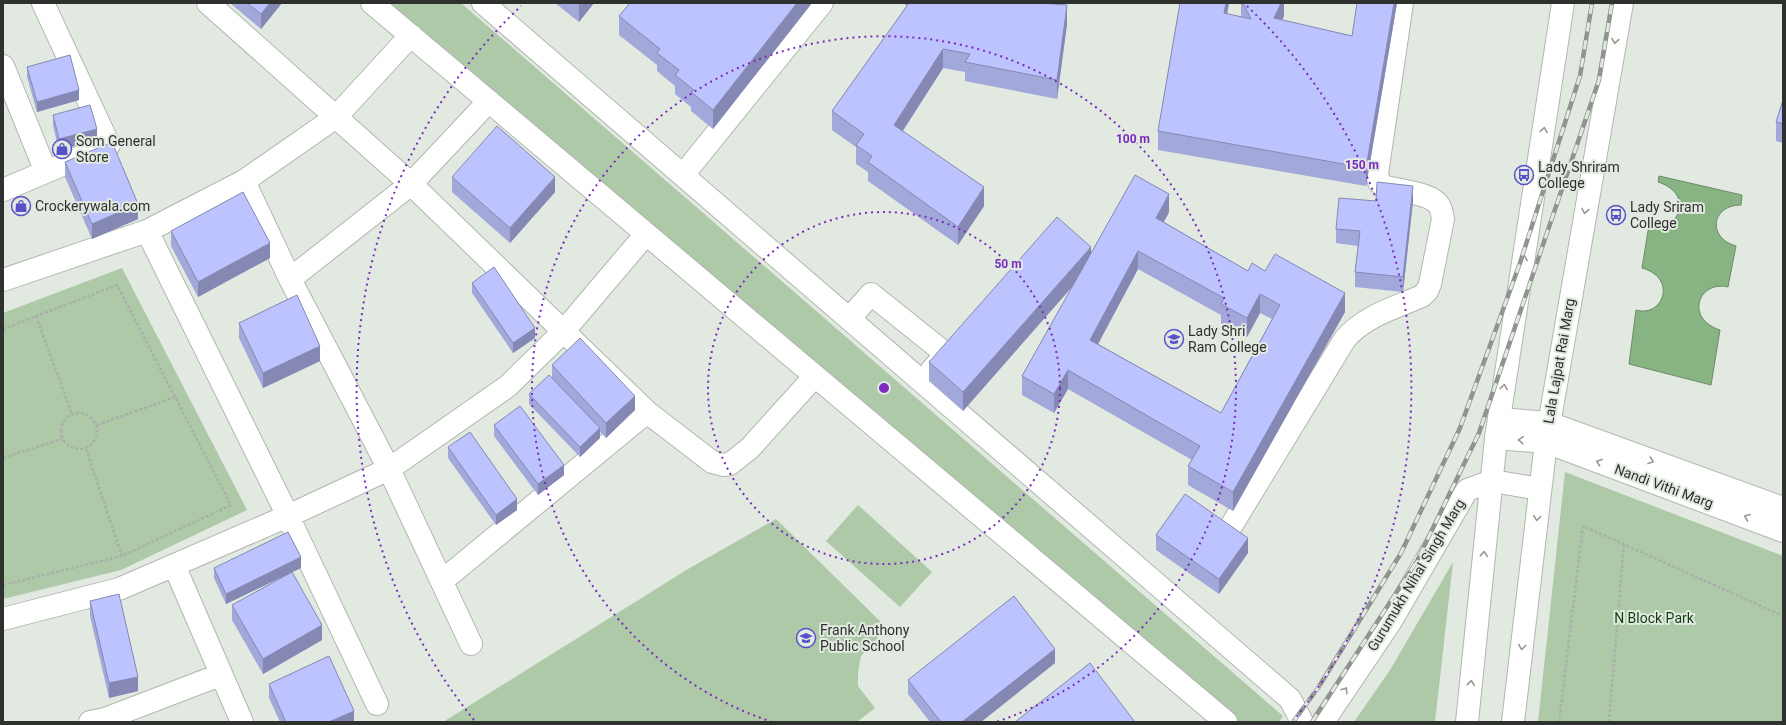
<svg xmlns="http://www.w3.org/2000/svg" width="1786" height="725" font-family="Roboto,sans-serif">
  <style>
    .green { fill: #adc9a8 }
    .water { fill: #88b382; stroke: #6d8c69 }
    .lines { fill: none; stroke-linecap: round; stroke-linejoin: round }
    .minor-casing { stroke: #b0b7af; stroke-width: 24 }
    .major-casing { stroke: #b0b7af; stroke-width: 24 }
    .path { stroke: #aab0a9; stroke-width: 2.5; stroke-dasharray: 3 2; stroke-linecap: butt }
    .minor { stroke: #fff; stroke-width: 22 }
    .major { stroke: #fff; stroke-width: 22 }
    .rail-casing { stroke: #8f948e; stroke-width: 4.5 }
    .rail { stroke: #e1e9e0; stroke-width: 3; stroke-dasharray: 9; stroke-linecap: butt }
    .wall { fill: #a3a8da; fill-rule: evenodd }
    .shaded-wall { fill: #8488b2 }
    .building { fill: #bdc3fe; stroke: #8488b2; fill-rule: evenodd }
    .oneway { stroke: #979896 }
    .ring { fill: none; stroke: #7b2cbf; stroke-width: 2; stroke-dasharray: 2 4 }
    .labels { text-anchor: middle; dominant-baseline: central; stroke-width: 4; stroke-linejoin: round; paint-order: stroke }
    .poi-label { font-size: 14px; fill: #2f312e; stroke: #e1e9e0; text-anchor: start }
    .street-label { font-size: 14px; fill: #2f312e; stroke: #e1e9e0 }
    .park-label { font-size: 14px; fill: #113d0c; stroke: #e1e9e0 }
    .centre { fill: #7b2cbf; stroke: #e1e9e0; stroke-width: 2 }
    .ring-label { font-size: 12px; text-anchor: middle; font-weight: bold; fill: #7b2cbf; stroke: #e1e9e0; stroke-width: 4; stroke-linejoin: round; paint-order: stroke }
  </style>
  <rect width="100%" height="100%" fill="#e1e9e0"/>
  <path class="green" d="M 375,3 L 461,3 L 1283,716 L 1279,722 L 1237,722 Z
    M 122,268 L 247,510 L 121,570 L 3,599 L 3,313 Z
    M 1565,472 L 1783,556 L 1783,722 L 1538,722 Z
    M 858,505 L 932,572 L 900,607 L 826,541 Z
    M 776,519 L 887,628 L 861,656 L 858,672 L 858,686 L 875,708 L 857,722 L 443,722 L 688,569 Z
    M 1453,562 L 1435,722 L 1354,722 L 1390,670 Z"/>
  <path class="water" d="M 1659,176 L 1742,195 L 1741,205 C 1711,205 1707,238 1736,246 L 1728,287 C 1699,280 1684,318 1720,330 L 1711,385 L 1629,364 L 1636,310 C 1663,318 1678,278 1642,268 L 1649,225 C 1683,231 1693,193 1658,182 Z"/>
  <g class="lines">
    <defs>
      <path id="minor" d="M 208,3 L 411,184 L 647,412 L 712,462 L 723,465 L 730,464 L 750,448 L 815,376
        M 372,3 L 1226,722
        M 483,3 L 1290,699 L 1302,722
        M 411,35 L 336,117 L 244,181 L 290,279 L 389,469 L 471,644
        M 3,66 L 46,172
        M 683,175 L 822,3
        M 244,181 L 147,231 L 288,516 L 377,704
        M 3,190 L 109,145 L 43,3
        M 290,279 L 411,184 L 489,101
        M 3,280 L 147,231
        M 849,319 L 871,294 L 946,354 L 931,371
        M 1499,419 L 1549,423 L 1783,508
        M 1496,438 L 1546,442 L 1783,531
        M 1230,528 L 1345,339 C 1365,316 1394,308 1422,296 L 1427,291 L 1430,284 L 1443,219 C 1442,213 1441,206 1436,202 C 1426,193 1398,190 1385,187 L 1379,182 L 1377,174 L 1402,3
        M 174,565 L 242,722
        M 442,581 L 647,412
        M 3,619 L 119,589 L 288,516 L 389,469 L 508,386 L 563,332 L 646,234
        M 90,722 L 105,719 L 220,675
        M 1323,722 L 1391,621 L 1467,490 L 1492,481 L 1540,489"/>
      <path id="major" d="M 1467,722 L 1496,438 L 1563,3
        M 1513,722 L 1546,442 L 1622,3"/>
    </defs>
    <use href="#minor" class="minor-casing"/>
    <use href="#major" class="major-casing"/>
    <path class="path" d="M 36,316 L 72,414
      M 3,329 L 117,285 L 231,505 L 122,556 L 3,585
      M61 431a18 18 0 1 1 36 0a18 18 0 1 1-36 0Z
      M 97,425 L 175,397
      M 86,449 L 122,556
      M 3,458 L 62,439
      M 1559,722 L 1583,526 L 1783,616
      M 1609,722 L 1624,544"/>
    <use href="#minor" class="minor"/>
    <use href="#major" class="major"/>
    <defs>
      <path id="rail" d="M 1293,722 L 1318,688 L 1401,553 L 1460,428 L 1520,263 L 1580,76 L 1592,3
        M 1312,722 L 1417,561 L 1479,433 L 1599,80 L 1612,3"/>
    </defs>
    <use href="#rail" class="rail-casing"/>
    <use href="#rail" class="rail"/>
  </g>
  <path class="wall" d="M 230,3 L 282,3 L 261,29 Z
    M 555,3 L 594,3 L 579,22 Z
    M 630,3 L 812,3 L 713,129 L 691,111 L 691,107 L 675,94 L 675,86 L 657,71 L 657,65 L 619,35 L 619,16 Z
    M 903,3 L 1040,3 L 1067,24 L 1057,99 L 965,81 L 965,72 L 943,68 L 903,131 L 984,206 L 958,245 L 868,181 L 868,172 L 856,164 L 856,147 L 832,130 L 832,111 L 907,6 Z
    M 1180,3 L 1229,3 L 1227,14 L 1241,17 L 1241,3 L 1284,3 L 1284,16 L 1282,20 L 1352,36 L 1397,3 L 1366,186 L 1158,150 L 1158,131 Z
    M 27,67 L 79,100 L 37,112 L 27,77 Z
    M 1783,100 L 1783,143 L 1776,141 L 1776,122 Z
    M 53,115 L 97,140 L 59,150 L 53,126 Z
    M 65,162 L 138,219 L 92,239 L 65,177 Z
    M 452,177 L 555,192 L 510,243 L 452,192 Z
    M 1376,201 L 1413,201 L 1403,292 L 1355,287 L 1355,272 L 1358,246 L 1336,243 L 1336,229 Z
    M 1169,212 L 1164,222 L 1248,271 L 1265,271 L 1345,312 L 1233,511 L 1188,485 L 1188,466 L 1192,460 L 1068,389 L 1054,413 L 1022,395 L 1022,376 L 1073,286 L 963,411 L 929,381 L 929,362 ZM 1138,269 L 1221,315 L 1221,323 L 1247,337 L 1260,313 L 1272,319 L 1221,413 L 1098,344 Z
    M 171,231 L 270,258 L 198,297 L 171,246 Z
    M 472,283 L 535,338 L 513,353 L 472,293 Z
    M 239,323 L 320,361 L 263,388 L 239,338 Z
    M 552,365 L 635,410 L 606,438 L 600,432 L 600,438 L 580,457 L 529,404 L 529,394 L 552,377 Z
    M 494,425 L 564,475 L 538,495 L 494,436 Z
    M 448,447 L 517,510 L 496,525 L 448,458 Z
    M 1156,535 L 1248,553 L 1219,594 L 1156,550 Z
    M 214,568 L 301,568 L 292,572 L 322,640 L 263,674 L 232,620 L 232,605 L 290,573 L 226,604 L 214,578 Z
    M 90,601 L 138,691 L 109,698 L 90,616 Z
    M 1055,663 L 981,722 L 930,722 L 908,694 L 908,680 Z
    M 269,684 L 354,722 L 280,722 L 269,698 Z"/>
  <path class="shaded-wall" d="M 270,3 L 282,3 L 261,29 L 261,14 Z
    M 580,3 L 594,3 L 579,22 L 579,4 Z
    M 797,3 L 812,3 L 713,129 L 713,110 Z
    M 1226,3 L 1229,3 L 1224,32 L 1224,13 Z
    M 1281,3 L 1284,3 L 1284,16 L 1274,37 L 1274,18 Z
    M 1394,3 L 1397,3 L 1366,186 L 1366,168 Z
    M 1067,5 L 1067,24 L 1057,99 L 1057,80 Z
    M 943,49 L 943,68 L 894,144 L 894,125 Z
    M 79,90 L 79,100 L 37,112 L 37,102 Z
    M 97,129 L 97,140 L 59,150 L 59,139 Z
    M 555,177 L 555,192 L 510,243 L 510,228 Z
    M 1413,186 L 1413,201 L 1403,292 L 1403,277 Z
    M 984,187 L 984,206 L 958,245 L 958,227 Z
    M 1169,194 L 1169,212 L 1156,236 L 1156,218 Z
    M 138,204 L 138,219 L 92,239 L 92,224 Z
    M 270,243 L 270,258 L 198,297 L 198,282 Z
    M 1091,247 L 1091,265 L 963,411 L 963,392 Z
    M 1138,251 L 1138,269 L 1090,359 L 1090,340 Z
    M 1345,293 L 1345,312 L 1233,511 L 1233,492 Z
    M 1260,294 L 1260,313 L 1247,337 L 1247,318 Z
    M 535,328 L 535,338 L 513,353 L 513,343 Z
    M 320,346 L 320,361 L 263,388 L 263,373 Z
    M 1068,370 L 1068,389 L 1054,413 L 1054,394 Z
    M 635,396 L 635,410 L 606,438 L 606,423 Z
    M 600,428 L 600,438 L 580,457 L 580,447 Z
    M 564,465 L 564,475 L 538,495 L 538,484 Z
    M 517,499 L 517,510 L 496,525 L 496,515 Z
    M 1248,538 L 1248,553 L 1219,594 L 1219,579 Z
    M 301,557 L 301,568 L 226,604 L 226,594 Z
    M 322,625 L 322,640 L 263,674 L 263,659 Z
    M 1055,649 L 1055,663 L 981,722 L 962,722 Z
    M 138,677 L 138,691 L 109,698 L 109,683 Z
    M 354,711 L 354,722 L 329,722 Z"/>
  <path class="building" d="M 247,3 L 270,3 L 261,14 Z
    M 630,3 L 797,3 L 713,110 L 691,92 L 694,90 L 675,75 L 679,70 L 657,53 L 660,49 L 619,16 Z
    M 909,3 L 1040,3 L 1067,5 L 1057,80 L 965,62 L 970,54 L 943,49 L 894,125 L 984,187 L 958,227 L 868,162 L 872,156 L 856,145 L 864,134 L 832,111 Z
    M 1180,3 L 1226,3 L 1224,13 L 1251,19 L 1243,3 L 1281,3 L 1274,18 L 1352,36 L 1357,3 L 1394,3 L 1366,168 L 1158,131 Z
    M 70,55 L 79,90 L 37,102 L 27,67 Z
    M 1783,100 L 1783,124 L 1776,122 Z
    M 90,105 L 97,129 L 59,139 L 53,115 Z
    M 497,126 L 555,177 L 510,228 L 452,177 Z
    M 112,142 L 138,204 L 92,224 L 65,162 Z
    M 1135,175 L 1169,194 L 1156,218 L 1248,271 L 1252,263 L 1265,271 L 1275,254 L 1345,293 L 1233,492 L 1188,466 L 1200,446 L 1068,370 L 1054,394 L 1022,376 ZM 1138,251 L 1224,298 L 1221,304 L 1247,318 L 1260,294 L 1280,305 L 1221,413 L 1090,340 Z
    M 1377,182 L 1413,186 L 1403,277 L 1355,272 L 1360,231 L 1336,229 L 1339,198 L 1376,201 Z
    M 243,192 L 270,243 L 198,282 L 171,231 Z
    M 1057,217 L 1091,247 L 963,392 L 929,362 Z
    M 494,267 L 535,328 L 513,343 L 472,283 Z
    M 297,295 L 320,346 L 263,373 L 239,323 Z
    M 580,338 L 635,396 L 606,423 L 552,365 Z
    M 549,375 L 600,428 L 580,447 L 529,394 Z
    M 520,406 L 564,465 L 538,484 L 494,425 Z
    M 470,432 L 517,499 L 496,515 L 448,447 Z
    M 1185,494 L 1248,538 L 1219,579 L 1156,535 Z
    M 288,532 L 301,557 L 226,594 L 214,568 Z
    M 292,572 L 322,625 L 263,659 L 232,605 Z
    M 119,594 L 138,677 L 109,683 L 90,601 Z
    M 1014,596 L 1055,649 L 962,722 L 941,722 L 908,680 Z
    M 329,656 L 354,711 L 329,722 L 286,722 L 269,684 Z
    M 1090,663 L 1135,722 L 1015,722 Z"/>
  <defs><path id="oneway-chevron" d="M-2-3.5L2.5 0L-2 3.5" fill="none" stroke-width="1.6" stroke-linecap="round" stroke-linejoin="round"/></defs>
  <g class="oneway">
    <use href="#oneway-chevron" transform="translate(1615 41) rotate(100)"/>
    <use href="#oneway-chevron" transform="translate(1544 130) rotate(-81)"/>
    <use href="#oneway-chevron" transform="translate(1585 211) rotate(100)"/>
    <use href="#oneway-chevron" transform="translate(1524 258) rotate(-81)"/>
    <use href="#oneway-chevron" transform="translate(1504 387) rotate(-81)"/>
    <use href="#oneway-chevron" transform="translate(1521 440) rotate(-176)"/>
    <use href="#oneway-chevron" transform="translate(1651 461) rotate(20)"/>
    <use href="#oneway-chevron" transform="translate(1599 462) rotate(-160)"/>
    <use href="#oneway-chevron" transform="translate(1747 517) rotate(-159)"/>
    <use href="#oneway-chevron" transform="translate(1537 518) rotate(97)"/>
    <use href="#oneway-chevron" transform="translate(1484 554) rotate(-84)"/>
    <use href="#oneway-chevron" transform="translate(1522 647) rotate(97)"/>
    <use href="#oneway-chevron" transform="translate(1471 683) rotate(-84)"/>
    <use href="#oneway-chevron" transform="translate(1345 690) rotate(-56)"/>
  </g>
  <g class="ring">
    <circle cx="884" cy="388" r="176"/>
    <path d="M772 722A352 352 0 1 1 996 722"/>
    <path d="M474 720A527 527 0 0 1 521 6M1247 6A527 527 0 0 1 1294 720"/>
  </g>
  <defs>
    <symbol id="shop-ring" viewBox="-11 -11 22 22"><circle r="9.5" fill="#e1e9e0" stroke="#5852c9" stroke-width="1.5"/><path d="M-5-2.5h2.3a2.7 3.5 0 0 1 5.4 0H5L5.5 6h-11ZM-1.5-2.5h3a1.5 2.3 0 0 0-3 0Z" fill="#5852c9"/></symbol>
    <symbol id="bus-ring" viewBox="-11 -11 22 22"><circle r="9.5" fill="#e1e9e0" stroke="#5852c9" stroke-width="1.5"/><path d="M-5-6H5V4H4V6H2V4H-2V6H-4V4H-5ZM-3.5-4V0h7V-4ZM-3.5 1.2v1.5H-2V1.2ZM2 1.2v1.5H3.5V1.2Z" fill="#5852c9"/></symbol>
    <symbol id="university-ring" viewBox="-11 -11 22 22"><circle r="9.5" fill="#e1e9e0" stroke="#5852c9" stroke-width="1.5"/><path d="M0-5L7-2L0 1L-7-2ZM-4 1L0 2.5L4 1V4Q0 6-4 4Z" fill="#5852c9"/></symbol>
    <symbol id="school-ring" viewBox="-11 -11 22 22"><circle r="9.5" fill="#e1e9e0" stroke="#5852c9" stroke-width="1.5"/><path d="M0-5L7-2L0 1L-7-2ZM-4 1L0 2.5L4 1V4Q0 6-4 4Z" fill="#5852c9"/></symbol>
  </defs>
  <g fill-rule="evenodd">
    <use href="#shop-ring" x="51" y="138" width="22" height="22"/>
    <use href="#bus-ring" x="1513" y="164" width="22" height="22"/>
    <use href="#shop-ring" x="10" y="195" width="22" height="22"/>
    <use href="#bus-ring" x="1605" y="204" width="22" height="22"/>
    <use href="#university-ring" x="1163" y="328" width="22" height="22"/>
    <use href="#school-ring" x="795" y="627" width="22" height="22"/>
  </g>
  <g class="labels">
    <g class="poi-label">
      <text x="76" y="141">Som General<tspan x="76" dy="16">Store</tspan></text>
      <text x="1538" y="167">Lady Shriram<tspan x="1538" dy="16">College</tspan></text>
      <text x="35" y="206">Crockerywala.com</text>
      <text x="1630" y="207">Lady Sriram<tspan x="1630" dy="16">College</tspan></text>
      <text x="1188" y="331">Lady Shri<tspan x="1188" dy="16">Ram College</tspan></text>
      <text x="820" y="630">Frank Anthony<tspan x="820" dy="16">Public School</tspan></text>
    </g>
    <g class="street-label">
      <text transform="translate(1559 361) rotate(-80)">Lala Lajpat Rai Marg</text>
      <text transform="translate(1664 486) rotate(20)">Nandi Vithi Marg</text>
      <text transform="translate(1416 575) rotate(-59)">Gurumukh Nihal Singh Marg</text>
    </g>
    <g class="park-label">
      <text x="1654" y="618">N Block Park</text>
    </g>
  </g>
  <circle cx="884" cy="388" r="6" class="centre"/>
  <g class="ring-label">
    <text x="1133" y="143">100 m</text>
    <text x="1362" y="169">150 m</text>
    <text x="1008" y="268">50 m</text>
  </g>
  <rect width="1786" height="725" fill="none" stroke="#2f312e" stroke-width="8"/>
</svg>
